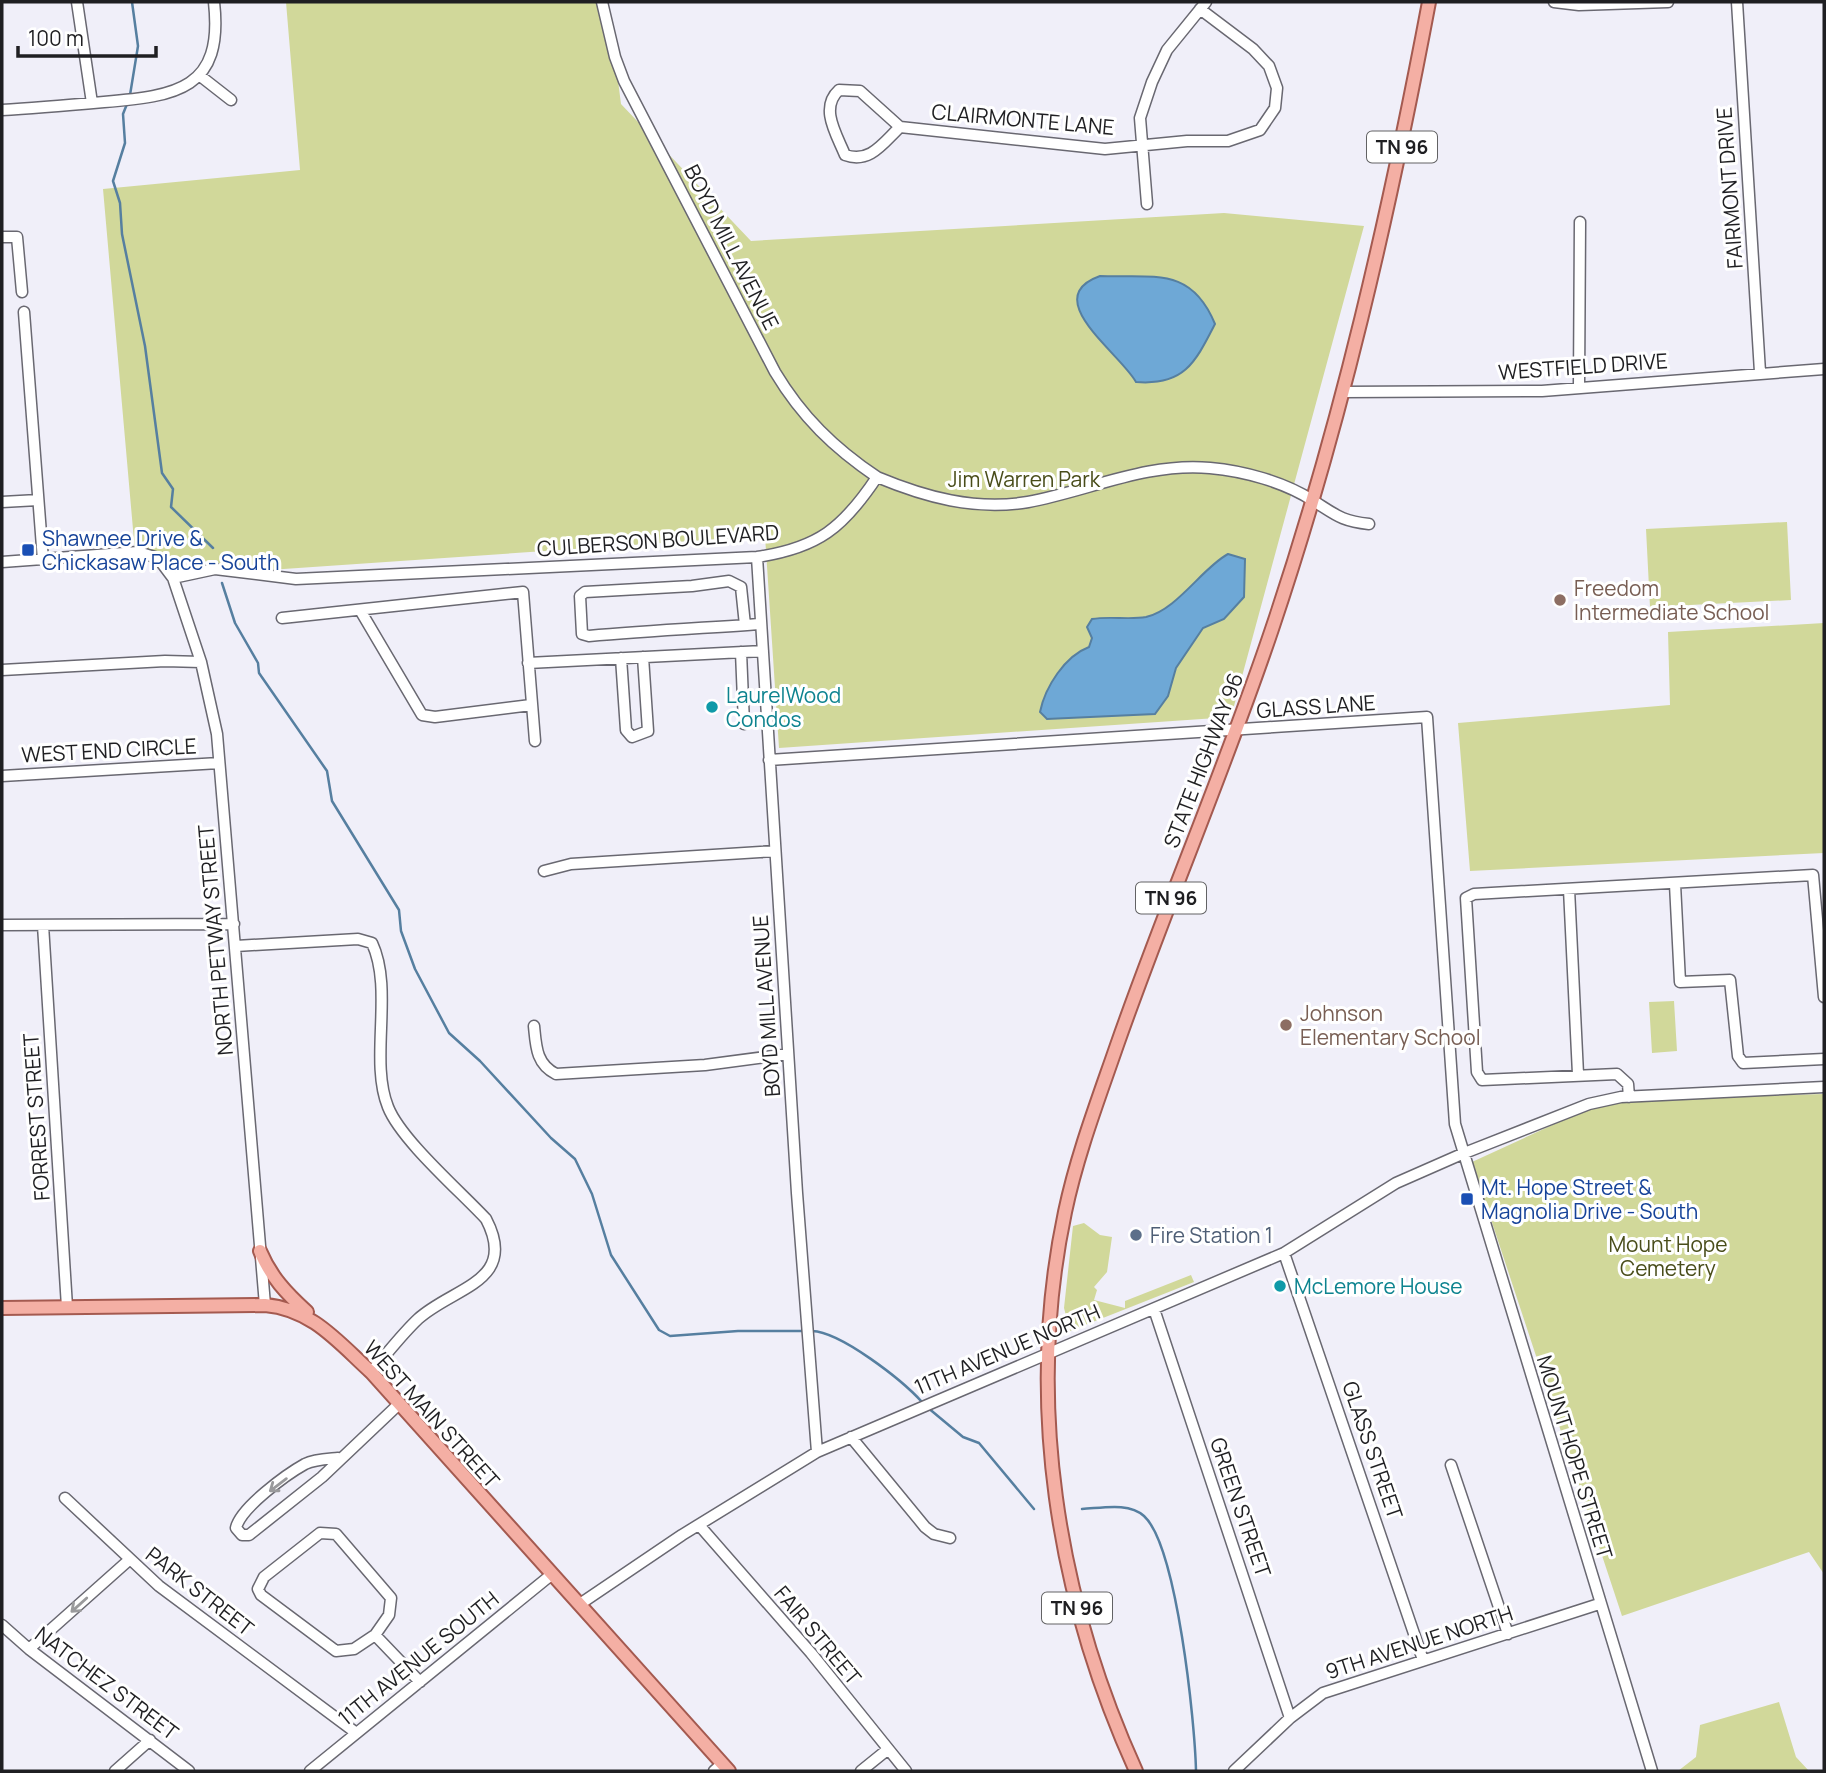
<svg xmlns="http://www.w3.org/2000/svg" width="1826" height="1773" font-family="Manrope,sans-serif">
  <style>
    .green { fill: #d1d89a }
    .water { fill: #6ea8d6; stroke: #567fa0; stroke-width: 2 }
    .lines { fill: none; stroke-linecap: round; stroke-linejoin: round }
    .stream { stroke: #567fa0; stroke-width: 2.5 }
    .minor-casing { stroke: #696871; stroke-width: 13 }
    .major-casing { stroke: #a45a50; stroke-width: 16 }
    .minor { stroke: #fff; stroke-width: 10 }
    .major { stroke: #f4afa4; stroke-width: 12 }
    .oneway { stroke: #9a9a9c }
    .transit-dot { fill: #1a4fb4; stroke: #fff; stroke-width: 2.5 }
    .education-dot { fill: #8d6e63; stroke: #fff; stroke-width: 2.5 }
    .culture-dot { fill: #0f9aa8; stroke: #fff; stroke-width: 2.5 }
    .service-dot { fill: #5c6f8a; stroke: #fff; stroke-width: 2.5 }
    .labels { text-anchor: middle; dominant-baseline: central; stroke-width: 6; stroke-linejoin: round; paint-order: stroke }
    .shield { fill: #fff; stroke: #626264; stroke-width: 2 }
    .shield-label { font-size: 19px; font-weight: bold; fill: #1f1f22 }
    .street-label { font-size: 21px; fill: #1f1f22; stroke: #fff }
    .park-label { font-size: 21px; fill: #494d1a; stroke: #fff }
    .transit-label { font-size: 21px; fill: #164399; stroke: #fff; text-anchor: start }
    .education-label { font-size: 21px; fill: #785e54; stroke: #fff; text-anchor: start }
    .culture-label { font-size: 21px; fill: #0d838f; stroke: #fff; text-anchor: start }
    .service-label { font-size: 21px; fill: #4e5e75; stroke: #fff; text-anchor: start }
  </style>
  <rect width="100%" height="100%" fill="#f0eff9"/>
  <path class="green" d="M 286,2 L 608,2 L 621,104 L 751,241 L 1224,213 L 1364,226 L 1231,717 L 779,748 L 765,536 L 269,570 L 135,552 L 103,189 L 300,170 Z
    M 1787,522 L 1791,600 L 1650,607 L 1646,529 Z
    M 1824,623 L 1824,853 L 1470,871 L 1458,723 L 1670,705 L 1668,632 Z
    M 1674,1001 L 1677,1051 L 1652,1053 L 1649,1002 Z
    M 1824,1094 L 1824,1574 L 1809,1552 L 1622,1616 L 1472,1162 L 1607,1100 Z
    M 1084,1223 L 1100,1235 L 1112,1237 L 1107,1272 L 1094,1287 L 1097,1290 L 1094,1300 L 1125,1308 L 1125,1301 L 1191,1275 L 1194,1282 L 1070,1331 L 1064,1308 L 1073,1226 Z
    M 1779,1702 L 1796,1757 L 1809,1771 L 1678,1771 L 1696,1757 L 1700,1725 Z"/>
  <path class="water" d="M 1100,276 C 1154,278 1191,266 1215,324 C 1195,363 1184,386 1136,382 C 1120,353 1038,298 1100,276 Z
    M 1228,554 L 1245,559 L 1244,597 L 1224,619 L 1203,628 L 1176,668 L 1168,696 L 1155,714 L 1047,719 L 1040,712 C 1045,687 1065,656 1089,647 L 1092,638 L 1087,627 L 1092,619 C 1109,616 1130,620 1146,617 C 1177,610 1202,568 1228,554 Z"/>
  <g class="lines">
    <path class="stream" d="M 130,95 L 138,46 L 132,2
      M 127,104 L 123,114 L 125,143 L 113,181 L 120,203 L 122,234 L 145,346 L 162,473 L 173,489 L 171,507 L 213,548
      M 222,583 L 235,623 L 258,663 L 259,673 L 327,771 L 332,801 L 399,910 L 401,931 L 415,969 L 449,1033 L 480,1061 L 551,1138 L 575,1159 L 592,1194 L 611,1255 L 659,1330 L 670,1336 L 738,1331 L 806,1331
      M 812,1331 C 841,1332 902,1380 922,1402
      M 927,1407 L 963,1437 L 979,1443 L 1034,1509
      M 1082,1509 C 1102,1508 1129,1502 1144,1516 C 1177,1546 1195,1723 1196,1771"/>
    <defs>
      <path id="minor" d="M 77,2 L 92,103
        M 602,2 L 615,57 L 624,81 L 775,372 C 802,417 834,448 877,477
        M 1554,2 L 1579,5 L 1668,2
        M 1737,2 L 1760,372
        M 199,75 L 231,100
        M 2,110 C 36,108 70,105 104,102 C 176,96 224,90 214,2
        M 900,127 C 883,143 870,164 845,155 C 837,135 819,108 839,90 L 860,91 L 900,127 L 1105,149 L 1187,141 L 1228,141 L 1260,130 L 1275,108 L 1277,88 L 1269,66 L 1253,49 L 1200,9
        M 1147,204 L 1140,118 L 1152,82 L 1167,50 L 1206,2
        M 2,237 L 17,237 L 22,292
        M 24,312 L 43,560
        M 1579,387 L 1580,222
        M 1343,392 L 1542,391 L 1824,369
        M 2,502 L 38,500
        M 757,557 L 797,1193 L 817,1452
        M 2,562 L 138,552 L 158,558 L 173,578 L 201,662 L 217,734 L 265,1305
        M 173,578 L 215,569 L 296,579 L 757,557 C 818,548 843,528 877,477 C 925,497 975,511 1028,502 C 1088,491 1147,462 1210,468 C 1244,471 1284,482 1312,500 C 1335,514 1340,521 1369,524
        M 360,610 L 422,715 L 435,717 L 531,705
        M 282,618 L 523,592 L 535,741
        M 745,625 L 741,587 L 729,581 L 692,586 L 585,592 L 580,596 L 582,634 L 589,636 C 646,631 704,628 761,624
        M 741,652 L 744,724
        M 621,658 L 626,730 L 632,737 L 648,731 L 643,657
        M 528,663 L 763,651
        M 2,670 L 165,661 L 201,662
        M 769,760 L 1427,717 L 1455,1124 L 1652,1771
        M 2,776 L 219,763
        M 544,871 L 571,864 L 775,851
        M 1675,884 L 1680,982 L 1730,980 L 1738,1056 L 1743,1063 L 1824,1059
        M 1569,889 L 1578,1074
        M 2,925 L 234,924
        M 43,925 L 67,1307
        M 236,946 L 358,939 L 372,943 C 394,990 369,1060 388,1107 C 401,1140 460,1191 486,1219 C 519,1282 453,1287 418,1319 C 401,1335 387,1354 371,1372
        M 534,1026 C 536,1046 536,1064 556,1074 L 705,1065 L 788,1054
        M 1629,1097 L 1628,1084 L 1617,1074 L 1482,1080 L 1477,1072 L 1466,898 L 1474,894 L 1813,875 L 1824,997
        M 1284,1253 L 1423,1660
        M 1154,1309 L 1290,1718
        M 851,1437 L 925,1527 L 934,1534 L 950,1538
        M 338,1458 C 328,1459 315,1459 305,1464 C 287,1474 240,1508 236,1528 L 242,1535 L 249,1535 L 322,1477 L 399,1404
        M 1451,1465 L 1508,1634
        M 65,1498 L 159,1586 L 355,1732
        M 699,1525 L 811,1653 L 906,1771
        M 580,1604 L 682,1535 L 817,1452 L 1284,1253 L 1396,1183 L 1462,1154 L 1589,1104 L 1621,1097 L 1824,1087
        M 2,1625 L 29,1649 L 189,1771
        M 375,1635 L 389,1615 L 391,1598 L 336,1534 L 320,1533 L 264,1577 L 258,1589 L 261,1595 L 336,1651 L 354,1649 L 375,1635 L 420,1682
        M 29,1649 L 129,1560
        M 115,1771 L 150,1740
        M 310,1771 L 551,1575
        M 714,1771 L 722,1764
        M 861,1771 L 887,1750
        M 1234,1771 L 1290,1718 L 1323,1693 L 1599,1604"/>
      <path id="major" d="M 260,1251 C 271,1277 286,1293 307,1312
        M 2,1308 L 265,1305 C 312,1309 338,1342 371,1372 L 729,1771
        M 1136,1771 C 1057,1597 1025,1401 1065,1212 C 1077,1155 1098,1100 1117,1045 C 1166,905 1225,769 1272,629 C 1341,424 1389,214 1429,2"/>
    </defs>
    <use href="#minor" class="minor-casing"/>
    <use href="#major" class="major-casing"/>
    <use href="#minor" class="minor"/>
    <use href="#major" class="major"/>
  </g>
  <defs><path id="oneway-shaft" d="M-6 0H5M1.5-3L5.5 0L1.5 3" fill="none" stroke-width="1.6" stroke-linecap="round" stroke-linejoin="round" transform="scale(1.75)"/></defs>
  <g class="oneway">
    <use href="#oneway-shaft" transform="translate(278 1485) rotate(143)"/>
    <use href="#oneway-shaft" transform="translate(79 1605) rotate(138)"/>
  </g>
  <g class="transit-dot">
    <rect x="21" y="543" width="14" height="14" rx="3.5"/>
    <rect x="1460" y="1192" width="14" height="14" rx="3.5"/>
  </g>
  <g class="education-dot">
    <circle cx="1560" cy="600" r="7"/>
    <circle cx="1286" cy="1025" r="7"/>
  </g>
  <g class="culture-dot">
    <circle cx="712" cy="707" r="7"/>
    <circle cx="1280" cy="1286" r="7"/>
  </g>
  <circle class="service-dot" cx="1136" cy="1235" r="7"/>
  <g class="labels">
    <g class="shield">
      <rect x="1367" y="131.5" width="70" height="31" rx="5"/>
      <rect x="1136" y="882.5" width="70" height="31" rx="5"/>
      <rect x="1042" y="1592.5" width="70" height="31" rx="5"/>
    </g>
    <g class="shield-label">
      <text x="1402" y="147">TN 96</text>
      <text x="1171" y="898">TN 96</text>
      <text x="1077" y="1608">TN 96</text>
    </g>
    <g class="street-label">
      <text transform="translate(1023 119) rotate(5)">CLAIRMONTE LANE</text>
      <text transform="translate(1729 188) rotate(-94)">FAIRMONT DRIVE</text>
      <text transform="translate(732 247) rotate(63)">BOYD MILL AVENUE</text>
      <text transform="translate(1583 366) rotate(-4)">WESTFIELD DRIVE</text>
      <text transform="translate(658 540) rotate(-4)">CULBERSON BOULEVARD</text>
      <text transform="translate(1316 706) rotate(-4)">GLASS LANE</text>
      <text transform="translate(109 750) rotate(-3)">WEST END CIRCLE</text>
      <text transform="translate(1203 760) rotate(-69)">STATE HIGHWAY 96</text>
      <text transform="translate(215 940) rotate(-95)">NORTH PETWAY STREET</text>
      <text transform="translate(766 1006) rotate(-94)">BOYD MILL AVENUE</text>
      <text transform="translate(36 1117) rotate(-94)">FORREST STREET</text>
      <text transform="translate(1007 1349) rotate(-23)">11TH AVENUE NORTH</text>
      <text transform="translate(432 1414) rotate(48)">WEST MAIN STREET</text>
      <text transform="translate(1373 1450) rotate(71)">GLASS STREET</text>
      <text transform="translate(1575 1457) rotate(73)">MOUNT HOPE STREET</text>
      <text transform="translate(1241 1507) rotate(71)">GREEN STREET</text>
      <text transform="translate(200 1591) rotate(38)">PARK STREET</text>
      <text transform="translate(818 1635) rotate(50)">FAIR STREET</text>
      <text transform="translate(1419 1642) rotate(-18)">9TH AVENUE NORTH</text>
      <text transform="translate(418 1658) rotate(-39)">11TH AVENUE SOUTH</text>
      <text transform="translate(107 1683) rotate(37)">NATCHEZ STREET</text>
    </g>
    <g class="park-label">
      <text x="1024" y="479">Jim Warren Park</text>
      <text x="1668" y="1244">Mount Hope<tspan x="1668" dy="24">Cemetery</tspan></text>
    </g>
    <g class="transit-label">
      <text x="42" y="538">Shawnee Drive &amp;<tspan x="42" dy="24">Chickasaw Place - South</tspan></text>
      <text x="1481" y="1187">Mt. Hope Street &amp;<tspan x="1481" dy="24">Magnolia Drive - South</tspan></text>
    </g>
    <g class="education-label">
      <text x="1574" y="588">Freedom<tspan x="1574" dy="24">Intermediate School</tspan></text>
      <text x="1300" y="1013">Johnson<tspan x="1300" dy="24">Elementary School</tspan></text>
    </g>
    <g class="culture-label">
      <text x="726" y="695">LaurelWood<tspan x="726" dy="24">Condos</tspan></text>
      <text x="1294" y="1286">McLemore House</text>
    </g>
    <g class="service-label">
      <text x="1150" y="1235">Fire Station 1</text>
    </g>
  </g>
  <rect width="1826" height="1773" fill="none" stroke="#1f1f22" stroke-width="7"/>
  <path d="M18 46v10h138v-10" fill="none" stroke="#1f1f22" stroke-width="3.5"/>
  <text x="28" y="46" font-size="21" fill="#1f1f22" stroke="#ffffff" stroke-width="5" paint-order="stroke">100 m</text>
</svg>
